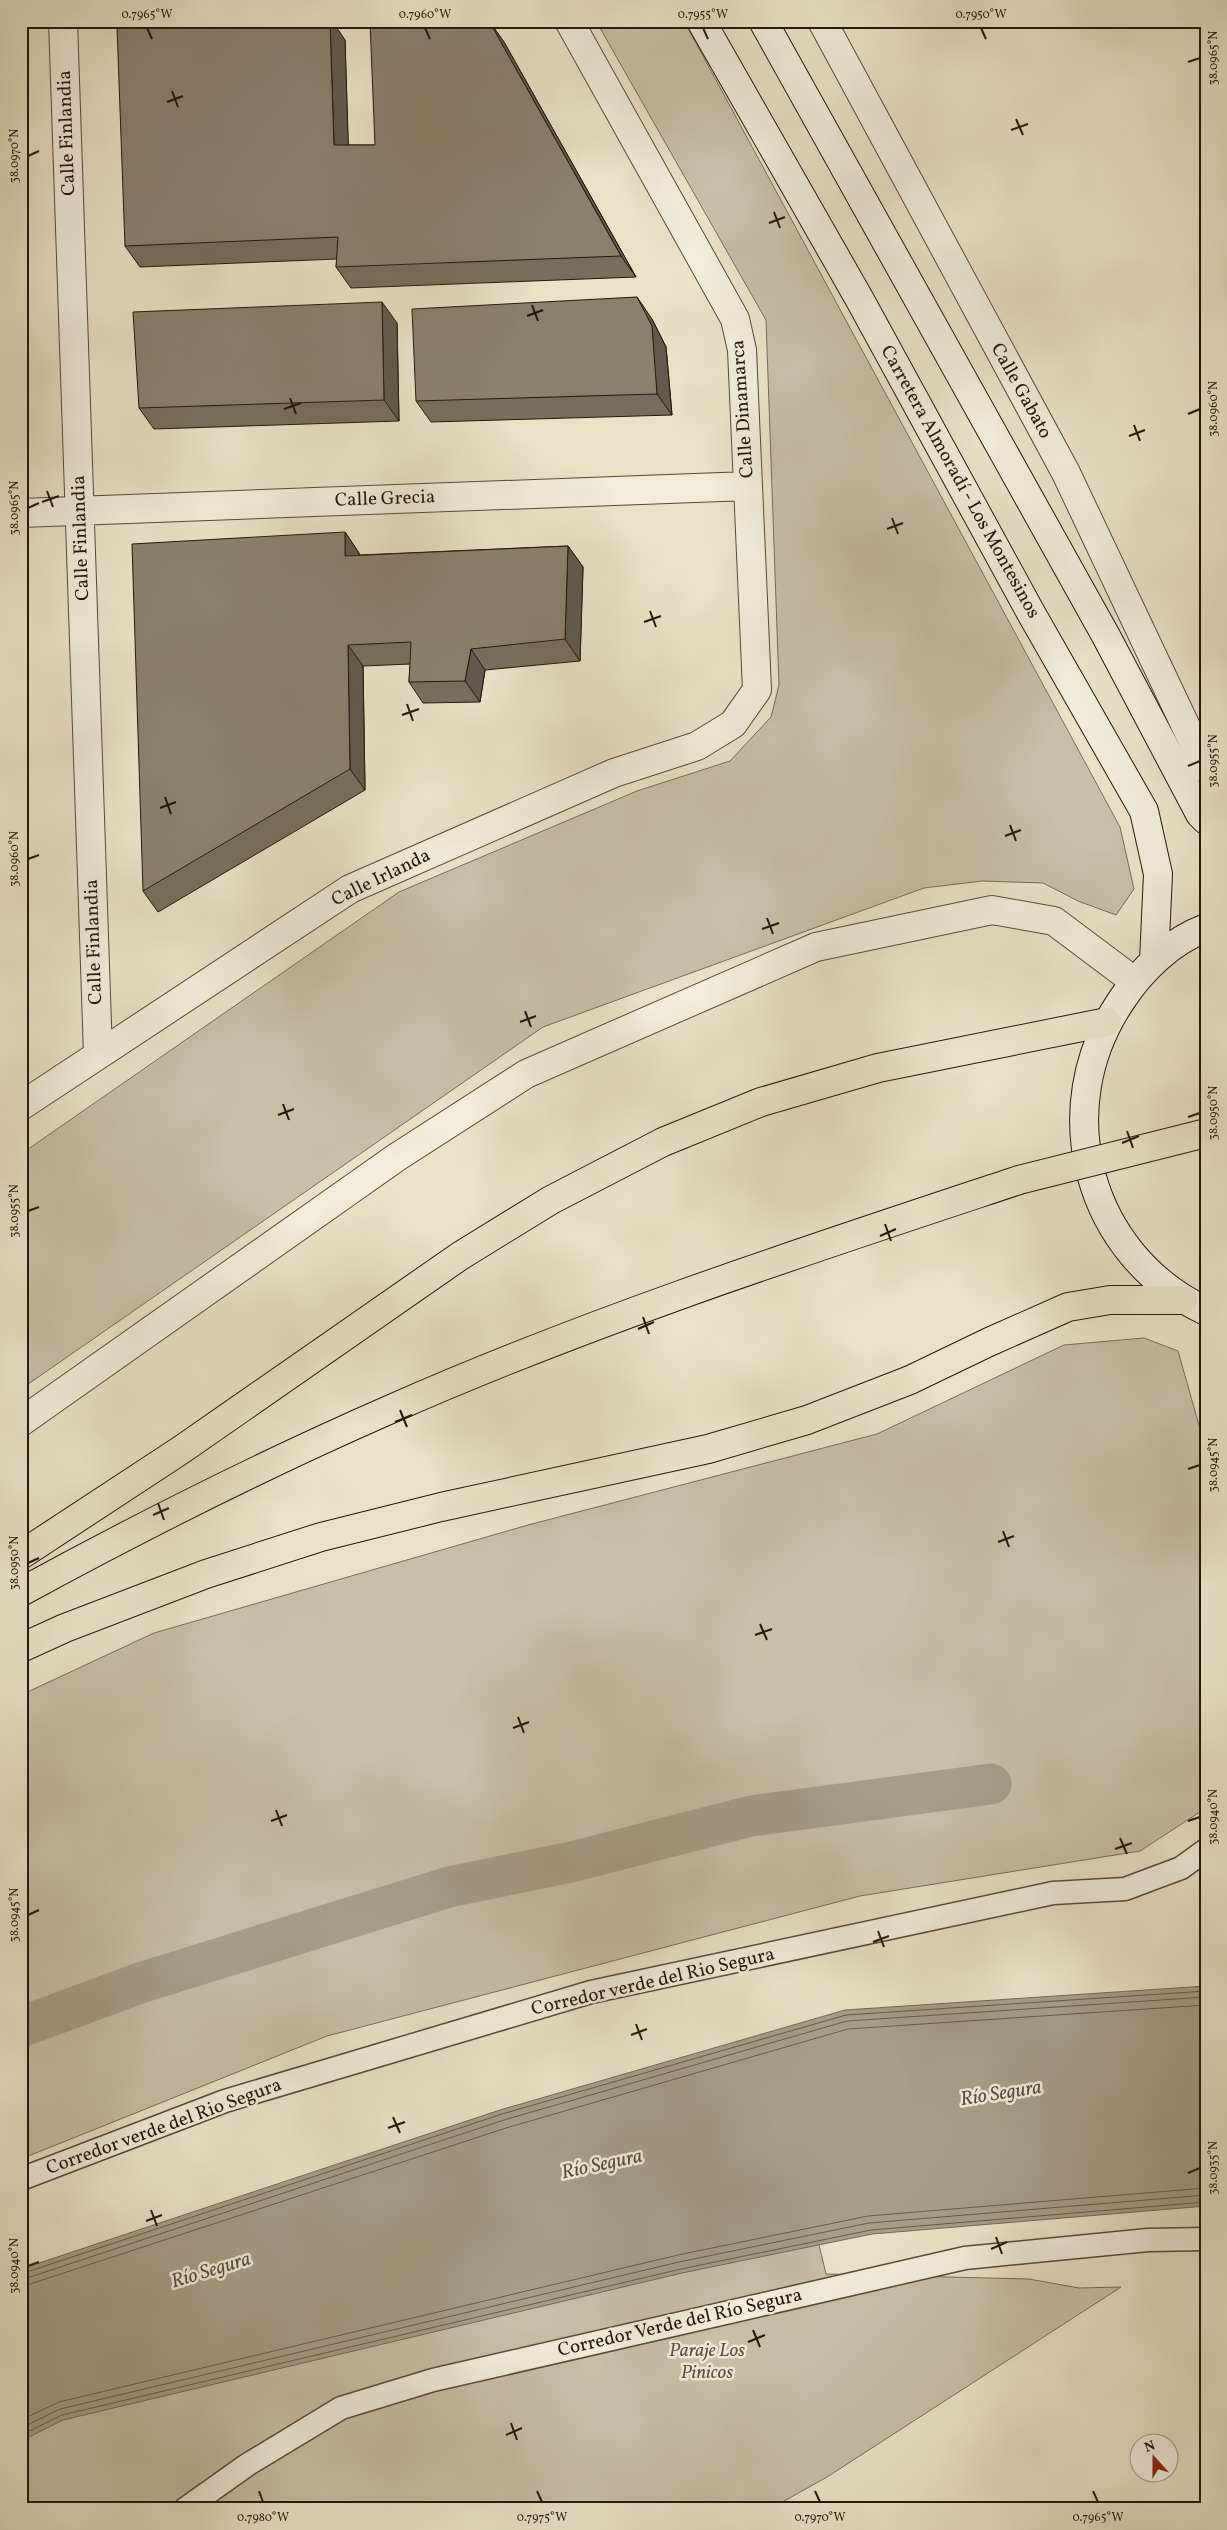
<svg xmlns="http://www.w3.org/2000/svg" width="1227" height="2530" font-family="Vollkorn,serif">
  <style>
    .green { fill: #c8bfa7; stroke: #766a5a }
    .water { fill: #a79d88; stroke: #736757 }
    .lines { fill: none; stroke-linecap: round; stroke-linejoin: round }
    .shore { stroke: #665a4a; stroke-width: 1 }
    .canal { stroke: #a79d88; stroke-width: 41 }
    .service-casing { stroke: #56493c; stroke-width: 25 }
    .minor-casing { stroke: #56493c; stroke-width: 30 }
    .secondary-casing { stroke: #24160d; stroke-width: 30 }
    .primary-casing { stroke: #24160d; stroke-width: 30 }
    .service { stroke: #f1ecdb; stroke-width: 22 }
    .minor { stroke: #f1ecdb; stroke-width: 28 }
    .secondary { stroke: #f1ecdb; stroke-width: 28 }
    .primary { stroke: #eae2c7; stroke-width: 28 }
    .primary-bridge-casing { stroke: #24160d; stroke-width: 30; stroke-linecap: butt }
    .primary-bridge { stroke: #eae2c7; stroke-width: 28 }
    .wall { fill: #786e5f; stroke: #24160d }
    .shaded-wall { fill: #615a4d; stroke: #24160d }
    .building { fill: #8b806e; stroke: #24160d }
    .ticks { fill: none; stroke: #24160d; stroke-width: 2 }
    .labels { text-anchor: middle; dominant-baseline: central; stroke-width: 5; stroke-linejoin: round; paint-order: stroke }
    .street-label { font-size: 19px; fill: #24160d; stroke: #f1ecdb }
    .park-label { font-size: 19px; font-style: italic; fill: #5d5143; stroke: #f1ecdb }
    .water-label { font-size: 20px; font-style: italic; fill: #584c3e; stroke: #f1ecdb }
    .neatline { fill: none; stroke: #24160d; stroke-width: 2 }
    .ticks-label { font-size: 12px; text-anchor: middle; fill: #24160d }
  </style>
  <rect width="100%" height="100%" fill="#eae2c7"/>
  <filter id="stains"><feTurbulence type="fractalNoise" baseFrequency=".004" numOctaves="4"/><feColorMatrix values="0 0 0 0 .2 0 0 0 0 .09 0 0 0 0 .02 0 0 0 .5 -.17"/></filter>
  <radialGradient id="worn" r=".72"><stop offset=".6" stop-color="#630" stop-opacity="0"/><stop offset="1" stop-color="#630" stop-opacity=".3"/></radialGradient>
  <path class="green" d="M 596,21 L 684,21 L 1120,827 L 1134,889 L 1116,915 L 1078,901 L 1043,883 L 982,881 L 924,888 L 543,1027 L 21,1389 L 21,1154 L 399,892 L 637,791 L 730,761 L 771,717 L 779,685 L 766,320 Z
    M 1144,1338 L 1178,1351 L 1206,1450 L 1206,1808 L 1140,1851 L 860,1896 L 327,2036 L 21,2159 L 21,1695 L 154,1633 L 528,1525 L 877,1434 L 1064,1345 Z
    M 810,2208 L 826,2274 L 1029,2279 L 1079,2288 L 1121,2287 L 827,2477 L 770,2509 L 21,2509 L 21,2416 Z"/>
  <path class="water" d="M 1206,1986 L 1206,2206 L 872,2234 L 682,2273 L 63,2420 L 21,2441 L 21,2269 L 500,2110 L 845,2010 Z"/>
  <g class="lines">
    <path class="shore" d="M 21,2274 L 502,2114 L 846,2015 L 1206,1991
      M 21,2280 L 504,2120 L 847,2021 L 1206,1997
      M 21,2287 L 506,2128 L 848,2029 L 1206,2005
      M 21,2420 L 59,2402 L 678,2255 L 868,2216 L 1206,2188
      M 21,2428 L 60,2409 L 679,2262 L 869,2223 L 1206,2195
      M 21,2435 L 62,2415 L 681,2269 L 871,2230 L 1206,2202"/>
    <path class="canal" d="M 21,2027 L 140,1983 L 449,1887 L 571,1862 L 751,1816 L 991,1784"/>
    <defs>
      <path id="service" d="M 21,2179 L 225,2101 L 591,1992 L 1053,1893 L 1125,1889 L 1181,1868 L 1206,1850
        M 185,2509 L 247,2465 L 341,2408 L 433,2380 L 965,2258 L 1148,2240 L 1206,2239"/>
      <path id="minor" d="M 63,21 L 98,1054
        M 822,21 L 1066,473 L 1206,769
        M 21,513 L 748,486
        M 21,1106 L 350,889 L 614,773 L 697,746 L 733,724 L 757,690 L 742,350 L 735,319 L 569,21
        M 21,1422 L 397,1157 L 526,1074 L 816,947 L 992,910 L 1054,921 L 1134,981"/>
      <path id="secondary" d="M 701,21 L 860,300 L 1031,613 L 1144,811 L 1158,874 L 1154,961
        M 763,21 L 1106,636 L 1200,814 L 1206,820
        M 1206,928 C 1171,941 1141,970 1121,1001 C 1048,1109 1087,1255 1206,1311"/>
      <path id="primary" d="M 21,1555 L 181,1450 L 460,1256 L 551,1200 L 663,1142 L 761,1102 L 878,1068 L 1107,1022
        M 21,1592 C 142,1526 265,1464 391,1409 C 595,1319 808,1250 1019,1180
        M 21,1648 L 65,1628 L 206,1574 L 321,1537 L 441,1507 L 708,1449 L 807,1420 L 910,1380 L 989,1342 L 1068,1307 L 1110,1300 L 1183,1300"/>
    </defs>
    <use href="#service" class="service-casing"/>
    <use href="#minor" class="minor-casing"/>
    <use href="#secondary" class="secondary-casing"/>
    <use href="#primary" class="primary-casing"/>
    <use href="#service" class="service"/>
    <use href="#minor" class="minor"/>
    <use href="#secondary" class="secondary"/>
    <use href="#primary" class="primary"/>
    <defs>
      <path id="primary-bridge" d="M 1019,1180 L 1206,1133"/>
    </defs>
    <use href="#primary-bridge" class="primary-bridge-casing"/>
    <use href="#primary-bridge" class="primary-bridge"/>
  </g>
  <path class="wall" d="M 263,21 L 332,21 L 345,40 L 348,145 L 375,145 L 489,21 L 504,42 L 636,277 L 351,288 L 336,267 L 337,259 L 140,267 L 125,246 Z
    M 652,319 L 666,347 L 672,415 L 431,422 L 416,401 Z
    M 397,323 L 399,421 L 154,429 L 139,408 Z
    M 345,532 L 359,553 L 359,555 L 568,546 L 583,567 L 580,661 L 485,670 L 480,702 L 423,703 L 409,682 L 410,664 L 363,666 L 365,790 L 158,912 L 143,891 Z"/>
  <path class="shaded-wall" d="M 330,21 L 332,21 L 345,40 L 349,166 L 334,145 Z
    M 489,21 L 504,42 L 636,277 L 621,256 Z
    M 637,297 L 652,319 L 666,347 L 672,415 L 657,394 Z
    M 382,302 L 397,323 L 399,421 L 384,400 Z
    M 345,532 L 359,553 L 360,577 L 345,556 Z
    M 568,546 L 583,567 L 580,661 L 565,639 Z
    M 348,645 L 363,666 L 365,790 L 350,769 Z
    M 471,649 L 485,670 L 480,702 L 465,681 Z"/>
  <path class="building" d="M 263,21 L 330,21 L 334,145 L 375,145 L 370,22 L 489,21 L 621,256 L 336,267 L 338,237 L 125,246 L 117,27 Z
    M 637,297 L 652,326 L 657,394 L 416,401 L 412,309 Z
    M 382,302 L 384,400 L 139,408 L 133,312 Z
    M 345,532 L 345,556 L 568,546 L 565,639 L 471,649 L 465,681 L 409,682 L 411,642 L 348,645 L 350,769 L 143,891 L 132,544 Z"/>
  <path class="ticks" d="M 147,28 L 152,39M 425,28 L 430,39M 703,28 L 708,39M 981,28 L 986,39M 1188,62 L 1200,58M 172,91 L 178,107M 167,102 L 183,96M 1016,119 L 1023,135M 1011,130 L 1028,124M 28,156 L 39,151M 774,212 L 780,228M 769,223 L 785,217M 532,305 L 538,321M 527,316 L 543,310M 290,398 L 296,414M 284,409 L 301,403M 1188,414 L 1200,409M 1134,425 L 1140,441M 1129,436 L 1145,430M 47,491 L 53,507M 42,502 L 59,496M 28,508 L 39,503M 892,518 L 898,534M 887,529 L 903,523M 650,611 L 656,627M 644,622 L 661,616M 407,704 L 413,721M 402,715 L 419,709M 1188,766 L 1200,761M 165,797 L 171,814M 160,808 L 176,802M 1010,825 L 1016,841M 1005,836 L 1021,830M 28,859 L 39,855M 767,918 L 773,934M 762,929 L 779,923M 525,1011 L 531,1027M 520,1022 L 536,1016M 283,1104 L 289,1120M 278,1115 L 294,1109M 1188,1117 L 1200,1113M 1127,1131 L 1133,1148M 1122,1143 L 1139,1136M 28,1211 L 39,1207M 885,1224 L 891,1241M 880,1236 L 896,1229M 643,1317 L 649,1334M 638,1329 L 654,1322M 400,1410 L 407,1427M 395,1422 L 412,1415M 1188,1469 L 1200,1465M 158,1503 L 164,1520M 153,1515 L 169,1508M 1003,1531 L 1009,1547M 998,1542 L 1014,1536M 28,1563 L 39,1558M 760,1624 L 767,1640M 755,1635 L 772,1629M 518,1717 L 524,1733M 513,1728 L 529,1722M 276,1810 L 282,1826M 271,1821 L 287,1815M 1188,1821 L 1200,1817M 1120,1838 L 1127,1854M 1115,1849 L 1132,1843M 28,1915 L 39,1910M 878,1931 L 884,1947M 873,1942 L 889,1936M 636,2024 L 642,2040M 631,2035 L 647,2029M 393,2117 L 400,2133M 388,2128 L 405,2122M 1188,2173 L 1200,2168M 151,2210 L 157,2226M 146,2221 L 162,2215M 996,2237 L 1002,2254M 991,2249 L 1007,2242M 28,2266 L 39,2262M 753,2330 L 760,2347M 748,2342 L 765,2335M 511,2423 L 517,2440M 506,2435 L 522,2428M 259,2491 L 263,2502M 537,2491 L 542,2502M 815,2491 L 820,2502M 1093,2491 L 1098,2502"/>
  <g class="labels">
    <g class="street-label">
      <text transform="translate(67 133) rotate(-92)">Calle Finlandia</text>
      <text transform="translate(1021 391) rotate(61)">Calle Gabato</text>
      <text transform="translate(743 409) rotate(-94)">Calle Dinamarca</text>
      <text transform="translate(960 482) rotate(61)">Carretera Almoradí - Los Montesinos</text>
      <text transform="translate(385 499) rotate(-2)">Calle Grecia</text>
      <text transform="translate(81 538) rotate(-92)">Calle Finlandia</text>
      <text transform="translate(381 878) rotate(-26)">Calle Irlanda</text>
      <text transform="translate(94 942) rotate(-92)">Calle Finlandia</text>
      <text transform="translate(653 1982) rotate(-13)">Corredor verde del Rio Segura</text>
      <text transform="translate(164 2127) rotate(-20)">Corredor verde del Rio Segura</text>
      <text transform="translate(680 2323) rotate(-13)">Corredor Verde del Río Segura</text>
    </g>
    <g class="park-label">
      <text x="707" y="2351">Paraje Los<tspan x="707" dy="22">Pinicos</tspan></text>
    </g>
    <g class="water-label">
      <text transform="translate(1001 2094) rotate(-9)">Río Segura</text>
      <text transform="translate(602 2165) rotate(-12)">Río Segura</text>
      <text transform="translate(211 2271) rotate(-17)">Río Segura</text>
    </g>
  </g>
  <rect width="1227" height="2530" fill="none" stroke="#eae2c7" stroke-width="55"/>
  <g transform="translate(1154 2458) rotate(339)"><circle r="24" fill="#f1ecdb" stroke="#9f9689"/>
  <path d="M0-4L9 19L0 12L-9 19Z" fill="#8f2418"/>
  <text y="-8" font-size="14" font-weight="bold" text-anchor="middle" fill="#24160d">N</text>
  </g>
  <rect x="28" y="28" width="1172" height="2474" class="neatline"/>
  <g class="ticks-label">
    <text x="147" y="18">0.7965°W</text>
    <text x="425" y="18">0.7960°W</text>
    <text x="703" y="18">0.7955°W</text>
    <text x="981" y="18">0.7950°W</text>
    <text transform="translate(1213 58) rotate(-90)" y="4">38.0965°N</text>
    <text transform="translate(14 156) rotate(-90)" y="4">38.0970°N</text>
    <text transform="translate(1213 409) rotate(-90)" y="4">38.0960°N</text>
    <text transform="translate(14 508) rotate(-90)" y="4">38.0965°N</text>
    <text transform="translate(1213 761) rotate(-90)" y="4">38.0955°N</text>
    <text transform="translate(14 859) rotate(-90)" y="4">38.0960°N</text>
    <text transform="translate(1213 1113) rotate(-90)" y="4">38.0950°N</text>
    <text transform="translate(14 1211) rotate(-90)" y="4">38.0955°N</text>
    <text transform="translate(1213 1465) rotate(-90)" y="4">38.0945°N</text>
    <text transform="translate(14 1563) rotate(-90)" y="4">38.0950°N</text>
    <text transform="translate(1213 1817) rotate(-90)" y="4">38.0940°N</text>
    <text transform="translate(14 1915) rotate(-90)" y="4">38.0945°N</text>
    <text transform="translate(1213 2168) rotate(-90)" y="4">38.0935°N</text>
    <text transform="translate(14 2266) rotate(-90)" y="4">38.0940°N</text>
    <text x="263" y="2521">0.7980°W</text>
    <text x="542" y="2521">0.7975°W</text>
    <text x="820" y="2521">0.7970°W</text>
    <text x="1098" y="2521">0.7965°W</text>
  </g>
  <rect width="100%" height="100%" filter="url(#stains)"/>
  <rect width="100%" height="100%" fill="url(#worn)"/>
</svg>
